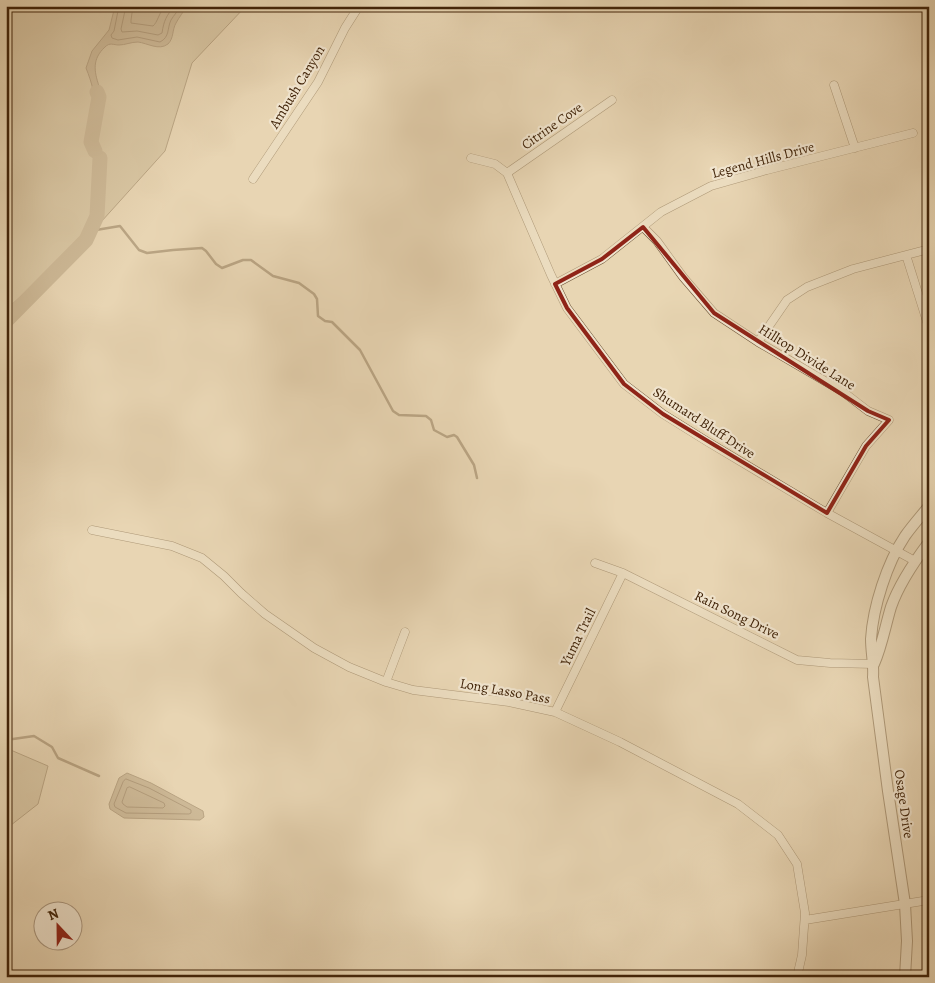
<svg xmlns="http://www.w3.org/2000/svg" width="935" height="983" font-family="Alegreya,serif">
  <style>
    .green { fill: #cbb896; stroke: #866e4f }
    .water { fill: #af9979; stroke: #836a4c }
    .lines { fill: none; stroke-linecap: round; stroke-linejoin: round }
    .shore { stroke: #785e40; stroke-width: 1 }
    .stream { stroke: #836a4c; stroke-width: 2.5 }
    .river { stroke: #af9979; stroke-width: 15 }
    .minor-casing { stroke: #6a5033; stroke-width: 9 }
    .tertiary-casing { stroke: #6a5033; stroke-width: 12 }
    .minor { stroke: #f0e4ce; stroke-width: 8 }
    .tertiary { stroke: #f0e4ce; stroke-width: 10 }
    .marked { fill: none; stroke: #8f2418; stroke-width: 4; stroke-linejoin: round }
    .labels { text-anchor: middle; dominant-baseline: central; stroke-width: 4.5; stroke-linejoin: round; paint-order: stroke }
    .street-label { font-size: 14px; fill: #402308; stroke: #f0e4ce }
  </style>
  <rect width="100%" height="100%" fill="#e8d6b3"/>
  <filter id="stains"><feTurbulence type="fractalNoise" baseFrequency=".004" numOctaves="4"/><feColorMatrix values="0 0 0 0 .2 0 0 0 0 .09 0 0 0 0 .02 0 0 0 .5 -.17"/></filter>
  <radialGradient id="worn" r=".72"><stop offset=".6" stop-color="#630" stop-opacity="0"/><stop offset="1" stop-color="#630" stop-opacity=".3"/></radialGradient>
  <path class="green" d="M 6,6 L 246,6 L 192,63 L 165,151 L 101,222 L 6,310 Z
    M 6,748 L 48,766 L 38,804 L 6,829 Z"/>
  <path class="water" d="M 115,6 L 186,6 C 184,12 179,17 176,23 C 172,30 174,38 168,44 C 159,51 147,43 138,42 C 131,42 125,45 119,45 C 113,45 110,42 105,47 C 92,59 94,71 99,86 C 101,90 103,93 103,97 C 102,103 99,107 96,111 C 95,95 92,83 86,68 L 92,51 L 109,30 Z
    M 127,773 L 151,783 L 203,811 L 204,817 L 200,820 L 124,818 L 110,809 L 109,804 L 119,778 Z"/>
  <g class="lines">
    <path class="shore" d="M 119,6 L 114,31 L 111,35 L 112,38 L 118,40 L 137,37 L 160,42 C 170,37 167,28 171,20 C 174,15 178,11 181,6
      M 126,6 L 121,29 L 122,32 L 137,31 L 158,35 L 162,33 C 164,20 166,17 174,6
      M 133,6 L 131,20 L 131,23 L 153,26 C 157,23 160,12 164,6
      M 126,779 L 149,788 L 191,810 L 191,813 L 189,814 L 126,813 L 115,807 L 114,804 L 123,782 Z
      M 130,787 L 164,803 L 165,806 L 163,808 L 127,807 L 123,804 L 122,802 L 127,788 Z"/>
    <path class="stream" d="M 90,231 L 120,226 L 139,250 L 147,253 L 173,250 L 202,248 L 206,251 L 216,264 L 222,268 L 243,260 L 251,260 L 273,276 L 299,283 L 314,294 L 317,299 L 318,316 L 325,321 L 332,322 L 360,350 L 393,411 L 399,415 L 426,416 L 431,420 L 434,430 L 447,437 L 454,435 L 457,437 L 474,465 L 477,478
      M 6,740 L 34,736 L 52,747 L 58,758 L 99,776"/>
    <path class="river" d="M 95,151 L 91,142 L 99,97 L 97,92
      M 6,321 L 86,240 L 97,216 L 100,158"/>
    <defs>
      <path id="minor" d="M 834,85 L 855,148
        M 471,158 L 495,164 L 507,173 L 551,275 L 567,308 L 624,384 L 663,414 L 708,442 L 827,513 L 915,561
        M 507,173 L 612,100
        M 253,179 L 318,82 L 345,28 L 359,6
        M 643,227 L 657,241 L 683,277 L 714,313 L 758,342 L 842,391 L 868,411 L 889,420 L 866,446 L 827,513
        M 906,255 L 929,328
        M 555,284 L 602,259 L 661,212 L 711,186 L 767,170 L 913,133
        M 758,342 L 787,300 L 807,287 L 853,269 L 929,249
        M 92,530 L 172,546 L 202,558 L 224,576 L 241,593 L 265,614 L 314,648 L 349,667 L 386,682 L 413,690 L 509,702 L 555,712 L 620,742 L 738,804 L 778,835 L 797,864 L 805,913 L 802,955 L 797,977
        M 595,563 L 623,573 L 797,660 L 830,663 L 874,664
        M 386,682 L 405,632
        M 555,712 L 623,573
        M 805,920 L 929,900"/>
      <path id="tertiary" d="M 874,664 C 882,646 885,627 891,607 C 899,584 914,562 929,542
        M 905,977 L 907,941 L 905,904 L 888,791 L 873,677 C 874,664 871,652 871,639 C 873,607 887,563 905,536 C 912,526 921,516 929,506"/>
    </defs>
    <use href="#minor" class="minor-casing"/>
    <use href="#tertiary" class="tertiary-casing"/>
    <use href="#minor" class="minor"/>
    <use href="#tertiary" class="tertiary"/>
  </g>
  <path d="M0 0H935V983H0ZM 643,227 L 714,313 L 868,411 L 889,420 L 866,446 L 827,513 L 663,414 L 624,384 L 567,308 L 555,284 L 602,259 Z" fill="#e8d6b3" fill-opacity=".55" fill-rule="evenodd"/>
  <path class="marked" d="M 643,227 L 714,313 L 868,411 L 889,420 L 866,446 L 827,513 L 663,414 L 624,384 L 567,308 L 555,284 L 602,259 Z"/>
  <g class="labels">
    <g class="street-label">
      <text transform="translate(297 87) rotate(-59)">Ambush Canyon</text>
      <text transform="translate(552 126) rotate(-35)">Citrine Cove</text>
      <text transform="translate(763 160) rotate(-15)">Legend Hills Drive</text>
      <text transform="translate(807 357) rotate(32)">Hilltop Divide Lane</text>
      <text transform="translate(704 423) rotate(33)">Shumard Bluff Drive</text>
      <text transform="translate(737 615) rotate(26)">Rain Song Drive</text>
      <text transform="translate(578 637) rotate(-64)">Yuma Trail</text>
      <text transform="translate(505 691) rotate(10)">Long Lasso Pass</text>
      <text transform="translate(904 804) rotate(82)">Osage Drive</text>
    </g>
  </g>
  <rect width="935" height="983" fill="none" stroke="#e8d6b3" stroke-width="25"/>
  <rect x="8" y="8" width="920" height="968" fill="none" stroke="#402308" stroke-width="2.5"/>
  <rect x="12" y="12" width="910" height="958" fill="none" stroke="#402308"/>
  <g transform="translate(58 926) rotate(338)"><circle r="24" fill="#f0e4ce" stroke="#aa977f"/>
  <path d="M0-4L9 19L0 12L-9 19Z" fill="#8f2418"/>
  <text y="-8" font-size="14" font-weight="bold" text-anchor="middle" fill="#402308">N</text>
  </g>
  <rect width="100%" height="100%" filter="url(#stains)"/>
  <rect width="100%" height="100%" fill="url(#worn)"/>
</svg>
